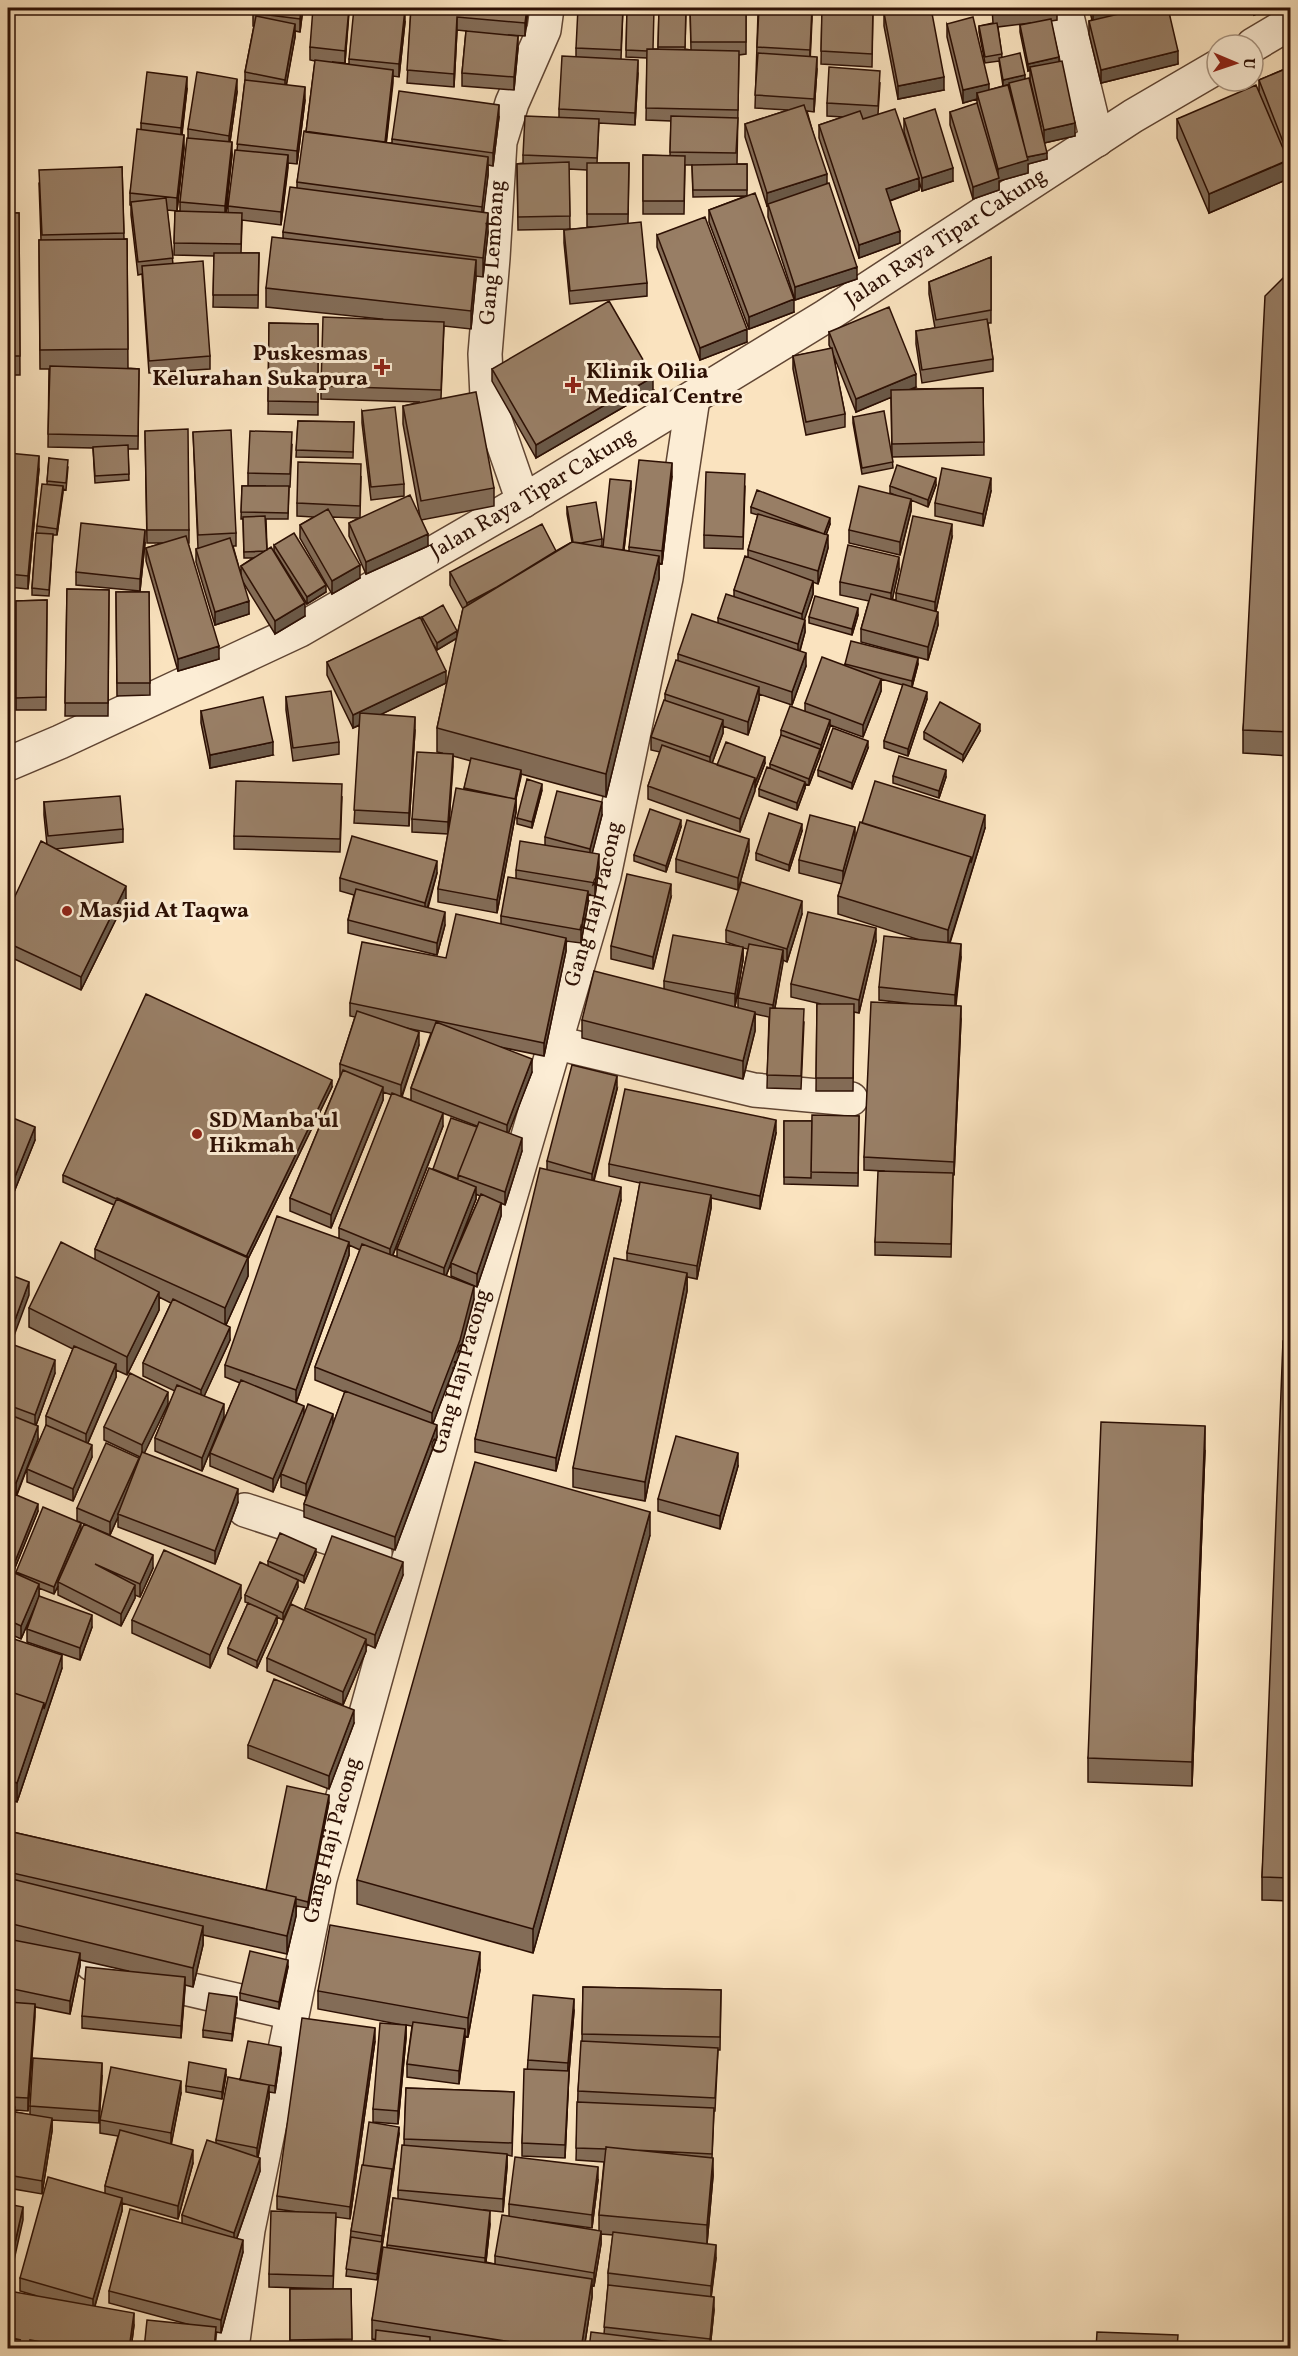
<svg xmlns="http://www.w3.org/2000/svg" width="1298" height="2356" font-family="Vollkorn,serif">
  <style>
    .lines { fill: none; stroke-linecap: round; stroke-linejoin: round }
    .minor-casing { stroke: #604533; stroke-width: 36 }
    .tertiary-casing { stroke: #604533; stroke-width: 36 }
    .minor { stroke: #fcedd5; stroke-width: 33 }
    .tertiary { stroke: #fcedd5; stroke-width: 33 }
    .wall { fill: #836c57; stroke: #2d1004; stroke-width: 1.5; fill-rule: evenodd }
    .shaded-wall { fill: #6a5847; stroke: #2d1004; stroke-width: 1.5 }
    .building { fill: #987e65; stroke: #2d1004; stroke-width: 1.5 }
    .poi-dot { fill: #8f2418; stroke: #fcedd5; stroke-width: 2 }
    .labels { text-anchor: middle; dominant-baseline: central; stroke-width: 6; stroke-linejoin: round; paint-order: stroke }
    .street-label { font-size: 22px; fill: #2d1004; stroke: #fcedd5 }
    .poi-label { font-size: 22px; font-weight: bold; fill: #2d1004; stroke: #fcedd5; text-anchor: start }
  </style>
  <rect width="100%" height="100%" fill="#fae3bf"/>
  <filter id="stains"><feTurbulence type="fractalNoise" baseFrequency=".00333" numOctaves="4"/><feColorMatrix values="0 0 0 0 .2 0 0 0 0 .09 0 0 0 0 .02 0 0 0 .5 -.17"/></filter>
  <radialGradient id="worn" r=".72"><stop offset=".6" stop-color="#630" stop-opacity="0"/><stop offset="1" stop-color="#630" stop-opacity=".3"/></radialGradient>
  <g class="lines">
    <defs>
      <g id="minor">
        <path d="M 1065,8 L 1097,140"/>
        <path id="s1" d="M 523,501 L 487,397 L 485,354 L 493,258 L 500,142 L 512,103 L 544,30 L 547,8"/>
        <path d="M 557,1043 L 754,1090 L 851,1099"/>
        <path d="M 245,1510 L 375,1553"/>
        <path d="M 92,1964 L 132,1976 L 292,2013"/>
        <path id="s2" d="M 232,2348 L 248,2230 L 320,1879 L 493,1256 L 604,876 L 666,578 L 693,398"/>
      </g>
      <g id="tertiary">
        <path d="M 1253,45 L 1290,23"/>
        <path id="s3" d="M 8,764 L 60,742 L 300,630 L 523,501 L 826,316 L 1133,116 L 1217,67"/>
      </g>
    </defs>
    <use href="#minor" class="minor-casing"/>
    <use href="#tertiary" class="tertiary-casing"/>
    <use href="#minor" class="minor"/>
    <use href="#tertiary" class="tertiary"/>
  </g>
  <path class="wall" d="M 303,8 L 300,32 L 295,31 L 295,37 L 286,85 L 305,100 L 297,164 L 288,163 L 281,225 L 242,220 L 241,253 L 259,253 L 258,308 L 213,307 L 214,256 L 174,255 L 175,211 L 180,211 L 180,202 L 188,138 L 188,129 L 237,92 L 230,142 L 232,155 L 226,213 L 228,213 L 228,206 L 237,150 L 245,80 L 245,72 L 254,26 L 253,26 L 253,13 Z
    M 349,8 L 345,63 L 332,62 L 349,64 L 349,59 L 405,22 L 399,77 L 393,76 L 386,143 L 392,143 L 392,139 L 499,117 L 493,166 L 488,165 L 488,175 L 483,212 L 488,232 L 483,277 L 476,276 L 471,329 L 444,326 L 441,398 L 494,488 L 494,506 L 421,520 L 428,546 L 366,574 L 349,536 L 349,523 L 359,518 L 332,517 L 360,578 L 332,594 L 300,538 L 300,525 L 314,517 L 297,516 L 297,503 L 361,477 L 360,518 L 420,517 L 403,424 L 403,406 L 420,402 L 321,399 L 321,386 L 382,319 L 266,307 L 266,288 L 283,238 L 283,232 L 297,188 L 297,182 L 306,132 L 315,61 L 310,60 L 310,47 Z
    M 411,8 L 528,8 L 525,36 L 509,35 L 518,48 L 514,90 L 462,86 L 462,73 L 466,31 L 457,30 L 454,87 L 407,83 Z
    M 623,8 L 621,59 L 638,73 L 635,125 L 599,123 L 597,163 L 629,163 L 628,223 L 647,283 L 647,296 L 570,304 L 564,243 L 564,230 L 596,227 L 587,227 L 587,170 L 569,169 L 570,229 L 518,230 L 517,164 L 523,163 L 523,155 L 559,117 L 559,109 L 576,56 L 576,48 Z
    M 627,8 L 653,49 L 658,49 L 659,8 L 686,8 L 685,49 L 691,50 L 690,8 L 746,8 L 746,54 L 739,55 L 737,164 L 747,164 L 747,196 L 794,312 L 749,329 L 709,222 L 709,210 L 746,196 L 693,197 L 692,165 L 685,165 L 684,214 L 643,214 L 643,155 L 670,156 L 671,121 L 646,120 L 647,58 L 626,57 Z
    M 751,8 L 812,8 L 810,56 L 817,69 L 814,112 L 807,111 L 827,184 L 857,279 L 795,300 L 768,217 L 768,205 L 767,206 L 745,137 L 745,124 L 788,110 L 755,108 L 758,13 L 751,13 Z
    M 822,8 L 877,8 L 873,8 L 872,67 L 821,64 Z
    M 992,8 L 1057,8 L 1057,20 L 1051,21 L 1059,61 L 1075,136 L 1044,143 L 1047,159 L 1028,164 L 1028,173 L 999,181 L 999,190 L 973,199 L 950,125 L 950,112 L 977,105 L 977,99 L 963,103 L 947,37 L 947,24 L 989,90 L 1003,86 L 999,61 L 985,63 L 979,32 L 979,26 L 993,23 ZM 1031,23 L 1020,25 L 1020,32 L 1028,71 L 1030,70 L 1030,80 L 1041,127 L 1025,79 L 1002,57 L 998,27 Z
    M 1089,8 L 1168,8 L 1178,64 L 1101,83 L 1089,34 L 1089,21 L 1092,20 Z
    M 1250,8 L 1270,8 L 1254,15 Z
    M 884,13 L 944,90 L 898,99 L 884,26 Z
    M 1290,67 L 1290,164 L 1288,165 L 1288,179 L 1209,213 L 1177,138 L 1177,119 L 1259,91 L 1259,80 Z
    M 880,83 L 878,114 L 910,151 L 904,132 L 904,119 L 953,181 L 922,191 L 919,181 L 919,190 L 890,201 L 900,243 L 859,258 L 819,138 L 819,125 L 843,117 L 827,116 L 827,103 Z
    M 187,89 L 182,135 L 184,148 L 177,211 L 167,210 L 173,264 L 210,356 L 210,369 L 149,373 L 142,274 L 138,275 L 131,215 L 131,206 L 130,205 L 130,193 L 141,130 L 141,123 Z
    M 122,167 L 124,239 L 127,239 L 128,368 L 139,369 L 138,449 L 128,449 L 129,480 L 95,483 L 93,448 L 48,447 L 49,369 L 40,369 L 39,240 L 41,240 L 39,183 Z
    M 8,213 L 19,213 L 20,375 L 13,375 L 11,452 L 8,452 Z
    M 657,235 L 747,342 L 700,360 L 657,247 Z
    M 991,257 L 991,323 L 988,323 L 993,359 L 993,371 L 922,383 L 916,344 L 916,331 L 935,328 L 929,294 L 929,282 Z
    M 1290,271 L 1290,756 L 1243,753 L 1243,730 Z
    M 269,323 L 318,324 L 318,415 L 268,414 Z
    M 829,332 L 916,387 L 911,389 L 983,388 L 984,455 L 892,457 L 893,468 L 862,474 L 853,423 L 853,417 L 892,456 L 891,397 L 856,412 L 833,354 L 845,414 L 845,427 L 806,435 L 793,369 L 793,356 L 831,349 L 829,345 Z
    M 492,369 L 653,390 L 536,458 L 492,381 Z
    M 362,411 L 404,484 L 404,496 L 371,500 L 362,423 Z
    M 298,421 L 354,422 L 353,458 L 296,457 Z
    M 145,431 L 189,530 L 189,543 L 188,543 L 219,659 L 178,671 L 146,561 L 146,548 L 163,543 L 147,543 Z
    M 193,432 L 236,533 L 236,546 L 233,546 L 241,575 L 241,566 L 253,558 L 244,558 L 243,519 L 241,519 L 242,486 L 266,486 L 248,486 L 248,473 L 292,445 L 290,487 L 289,487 L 288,519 L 266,519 L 267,550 L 305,616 L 275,634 L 243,582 L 249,614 L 215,625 L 196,562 L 196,549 L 198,548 Z
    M 8,453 L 39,469 L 28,589 L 8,587 Z
    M 49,458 L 68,467 L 66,490 L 63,489 L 57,535 L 53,535 L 49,596 L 32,595 L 32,588 L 37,526 L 47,484 Z
    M 672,476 L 662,564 L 659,563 L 659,579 L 606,797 L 521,774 L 516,799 L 516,812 L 497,913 L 438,902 L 438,889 L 448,834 L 412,832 L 412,819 L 442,753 L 437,752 L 437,728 L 457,638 L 437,650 L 431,641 L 446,683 L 381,714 L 415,730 L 409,826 L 354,823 L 360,725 L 353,728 L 327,675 L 327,662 L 422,620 L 422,617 L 457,636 L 463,609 L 450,585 L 450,572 L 556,551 L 572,542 L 567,514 L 567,507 L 602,539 L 602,546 L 600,546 L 603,547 L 631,488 L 624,550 L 629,551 L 629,547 ZM 453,756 L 471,761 L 464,789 L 449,827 Z
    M 936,485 L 928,507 L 911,500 L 911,511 L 900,555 L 849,543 L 849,530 L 895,495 L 890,493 L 890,486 Z
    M 745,487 L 743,549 L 704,548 L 704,535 Z
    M 991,491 L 983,526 L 935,516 L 935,503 Z
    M 751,507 L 830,524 L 826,534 L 828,548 L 818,584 L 813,582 L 813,594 L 804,619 L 805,632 L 800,651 L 806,666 L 792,705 L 759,694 L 759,700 L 748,735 L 723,726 L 723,733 L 712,763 L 717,765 L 765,763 L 755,789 L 740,832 L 648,799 L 648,786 L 660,752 L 651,750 L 651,737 L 665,700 L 665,694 L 678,660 L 678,654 L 718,623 L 718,618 L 734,596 L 734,590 L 748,557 L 748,550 L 758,515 L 751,513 Z
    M 952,537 L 936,611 L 938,625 L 928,660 L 861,642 L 861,629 L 869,601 L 840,595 L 840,582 L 899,569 L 892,599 L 896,600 L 896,593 Z
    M 145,543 L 140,591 L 76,585 L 76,572 Z
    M 274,545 L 326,592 L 307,604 L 274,551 Z
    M 67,589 L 109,590 L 108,716 L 65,716 Z
    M 116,592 L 149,592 L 150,695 L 117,696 Z
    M 47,600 L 46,710 L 16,710 L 16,601 Z
    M 8,609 L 13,609 L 14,676 L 8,676 Z
    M 858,615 L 852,635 L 809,623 L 809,617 Z
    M 845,664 L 918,664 L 912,687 L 927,699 L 908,756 L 884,748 L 884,741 L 903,685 L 881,679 L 881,691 L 863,737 L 830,725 L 821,752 L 820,751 L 820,756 L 809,785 L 805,784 L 805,788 L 797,810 L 759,796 L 759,789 L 770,769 L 770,764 L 781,736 L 781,730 L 805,712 L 805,703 L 845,665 Z
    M 286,697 L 339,742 L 339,754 L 293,761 L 286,710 Z
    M 201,711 L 273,755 L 210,768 L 201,723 Z
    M 980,731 L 963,761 L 924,739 L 924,732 Z
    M 868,748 L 852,789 L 818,776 L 818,770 Z
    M 893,776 L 946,777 L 939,798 L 893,783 Z
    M 542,790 L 532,828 L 517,824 L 517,818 Z
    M 342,797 L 340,852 L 234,849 L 234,836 Z
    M 44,802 L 123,829 L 123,842 L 55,849 L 126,899 L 81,990 L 8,956 L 8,911 L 47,845 L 44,815 Z
    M 602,815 L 592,853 L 599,867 L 595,896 L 588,895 L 588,903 L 581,943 L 566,941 L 566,951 L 544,1056 L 500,1047 L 532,1072 L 508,1133 L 522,1151 L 505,1205 L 501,1203 L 501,1216 L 477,1287 L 451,1276 L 451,1263 L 480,1196 L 476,1194 L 476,1199 L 446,1276 L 474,1299 L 460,1352 L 433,1423 L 437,1437 L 395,1550 L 304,1517 L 304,1504 L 317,1468 L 306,1496 L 281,1487 L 281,1474 L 295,1438 L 273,1492 L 210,1466 L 210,1453 L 240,1383 L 225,1377 L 225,1365 L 339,1238 L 339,1228 L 392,1095 L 383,1092 L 383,1100 L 331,1228 L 290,1211 L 290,1198 L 340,1077 L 340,1064 L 355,1017 L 350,1016 L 350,1003 L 446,958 L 501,924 L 501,916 L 516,878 L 516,870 L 545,845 L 545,837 ZM 406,1028 L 431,1033 L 411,1088 L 411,1100 L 402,1097 L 419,1045 ZM 432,1109 L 477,1126 L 433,1169 L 397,1249 L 397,1257 L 393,1255 L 443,1126 ZM 349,1245 L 360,1250 L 315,1367 L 315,1380 L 345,1392 L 333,1424 L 304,1416 L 296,1403 L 349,1255 Z
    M 681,827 L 666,872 L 634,861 L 634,855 Z
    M 985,828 L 950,943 L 961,957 L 956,1006 L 961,1019 L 954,1175 L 953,1175 L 951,1257 L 875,1255 L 875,1242 L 884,1171 L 864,1170 L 864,1157 L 912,1004 L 879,1000 L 879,987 L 920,940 L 838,914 L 838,896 L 842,884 L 799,873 L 799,860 L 855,839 L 851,854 Z
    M 802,831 L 789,871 L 756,860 L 756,853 Z
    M 749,851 L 738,890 L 676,872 L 676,859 Z
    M 437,873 L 428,908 L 445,925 L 437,955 L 348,933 L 348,920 L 354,895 L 340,891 L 340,878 Z
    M 671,897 L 653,969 L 611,959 L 611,946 Z
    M 802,914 L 787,962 L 783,960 L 775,1008 L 804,1022 L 801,1089 L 767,1088 L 769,1017 L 755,1014 L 755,1031 L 743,1079 L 582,1038 L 582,1020 L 664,989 L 664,981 L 741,947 L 726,942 L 726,930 ZM 743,948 L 748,949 L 738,998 L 738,1008 L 735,1007 L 743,960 Z
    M 876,941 L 859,1013 L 854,1012 L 853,1091 L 816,1091 L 817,1004 L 821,1004 L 791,997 L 791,984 Z
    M 332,1087 L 248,1259 L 248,1276 L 226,1325 L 230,1340 L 204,1396 L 224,1417 L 202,1471 L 155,1451 L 155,1438 L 175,1391 L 143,1376 L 143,1363 L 171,1303 L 159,1297 L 159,1310 L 127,1375 L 116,1370 L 116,1377 L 88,1443 L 92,1457 L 73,1501 L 27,1482 L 27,1469 L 46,1426 L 46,1416 L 73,1349 L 29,1327 L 29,1308 L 95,1259 L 95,1249 L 114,1205 L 63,1182 L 63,1175 Z
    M 617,1089 L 594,1181 L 621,1200 L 556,1471 L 475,1452 L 475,1439 L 547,1169 L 547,1161 Z
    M 8,1116 L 35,1140 L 12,1197 L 8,1195 Z
    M 859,1116 L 858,1186 L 784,1184 L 784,1121 L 812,1121 Z
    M 776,1133 L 760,1209 L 711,1198 L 711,1208 L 697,1279 L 687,1277 L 687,1291 L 645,1501 L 573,1487 L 573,1468 L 627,1261 L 627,1253 L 640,1183 L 609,1176 L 609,1164 Z
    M 1290,1341 L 1290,1901 L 1262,1900 L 1262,1877 Z
    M 8,1363 L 55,1373 L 36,1425 L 38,1439 L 17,1495 L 38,1511 L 14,1570 L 8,1568 Z
    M 168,1404 L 144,1453 L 238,1502 L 215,1564 L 118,1527 L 118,1517 L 110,1535 L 77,1521 L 77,1508 L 139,1461 L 140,1457 L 104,1440 L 104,1427 Z
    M 1205,1450 L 1192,1786 L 1088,1782 L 1088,1758 Z
    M 738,1466 L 720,1529 L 658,1511 L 658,1499 Z
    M 81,1529 L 153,1568 L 140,1597 L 135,1595 L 135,1598 L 121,1626 L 58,1595 L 58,1586 L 54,1594 L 39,1588 L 39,1596 L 92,1627 L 80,1660 L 27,1642 L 27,1629 L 35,1607 L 21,1639 L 8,1633 L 8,1570 L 16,1574 L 16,1572 Z
    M 650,1535 L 533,1953 L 357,1904 L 357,1880 Z
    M 316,1555 L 304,1583 L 296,1579 L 298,1587 L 283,1620 L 277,1617 L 277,1623 L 257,1668 L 228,1654 L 228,1648 L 248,1603 L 245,1602 L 245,1595 L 268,1566 L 268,1561 Z
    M 403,1575 L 375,1648 L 366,1644 L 366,1651 L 343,1705 L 267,1671 L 267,1658 L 305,1611 L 305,1608 Z
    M 241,1598 L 210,1668 L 132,1633 L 132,1620 Z
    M 8,1637 L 62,1668 L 17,1802 L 8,1799 Z
    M 354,1723 L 329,1789 L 248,1758 L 248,1745 Z
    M 329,1802 L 308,1908 L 296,1906 L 296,1916 L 287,1954 L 203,1935 L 203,1945 L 193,1987 L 185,1985 L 181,2038 L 82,2028 L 82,2016 L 128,1971 L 80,1960 L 80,1966 L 70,2014 L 35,2007 L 28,2111 L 15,2110 L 15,2112 L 30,2115 L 30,2106 L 102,2076 L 99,2123 L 52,2120 L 52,2131 L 42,2194 L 8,2188 L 8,2002 L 14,2002 L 8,2001 L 8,1831 L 266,1890 Z
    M 288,1967 L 279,2009 L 240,2000 L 240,1993 Z
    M 480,1970 L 468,2037 L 465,2036 L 459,2084 L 407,2077 L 407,2064 L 412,2026 L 406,2025 L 406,2038 L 398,2124 L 373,2122 L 373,2109 L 403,2025 L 318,2009 L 318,1991 Z
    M 583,1987 L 721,1990 L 720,2050 L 718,2050 L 715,2111 L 714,2111 L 712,2158 L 713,2176 L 707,2244 L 716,2258 L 711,2296 L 714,2310 L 710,2349 L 589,2349 L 604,2334 L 608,2286 L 608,2273 L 613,2235 L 601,2234 L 601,2244 L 594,2286 L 592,2285 L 592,2297 L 584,2349 L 430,2349 L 372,2339 L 372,2320 L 387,2247 L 393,2198 L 398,2199 L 398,2190 L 404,2146 L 406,2088 L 514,2092 L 512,2156 L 507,2155 L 507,2167 L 503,2212 L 484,2210 L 490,2224 L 486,2262 L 495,2264 L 495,2256 L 509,2216 L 509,2204 L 598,2180 L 592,2228 L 533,2220 L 599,2231 L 599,2215 L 604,2162 L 576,2160 L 578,2091 L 582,2041 Z
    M 237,2004 L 232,2041 L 203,2037 L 203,2030 Z
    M 574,2011 L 569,2072 L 565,2158 L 522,2156 L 522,2143 L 528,2060 Z
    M 375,2041 L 350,2219 L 336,2217 L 333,2289 L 269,2287 L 269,2274 L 298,2212 L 277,2209 L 277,2196 Z
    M 281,2053 L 275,2093 L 269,2092 L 269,2098 L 258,2158 L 260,2171 L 237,2238 L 243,2252 L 221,2333 L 216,2332 L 215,2349 L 144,2349 L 187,2324 L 109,2303 L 109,2291 L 182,2223 L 182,2215 L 216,2143 L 216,2140 L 240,2080 Z
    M 226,2075 L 222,2099 L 186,2092 L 186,2086 Z
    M 181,2093 L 171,2144 L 193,2163 L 178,2219 L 122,2203 L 122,2211 L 95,2306 L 134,2325 L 131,2349 L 8,2349 L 8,2297 L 37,2296 L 20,2291 L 20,2278 L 105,2193 L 105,2186 L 118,2136 L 100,2133 L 100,2120 Z
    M 399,2134 L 377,2280 L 346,2276 L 351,2231 L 363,2165 Z
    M 290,2289 L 351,2289 L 352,2349 L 290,2349 Z"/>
  <path class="shaded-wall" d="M 301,8 L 303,8 L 300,32 L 300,19 Z
    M 349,8 L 349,13 L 345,63 L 345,51 Z
    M 527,8 L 528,8 L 525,36 L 525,23 Z
    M 812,8 L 812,20 L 810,63 L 810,50 Z
    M 1110,8 L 1165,8 L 1093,24 L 1093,11 Z
    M 1254,8 L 1270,8 L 1254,15 Z
    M 405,9 L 405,22 L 399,77 L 399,64 Z
    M 457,17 L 457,30 L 454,87 L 454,74 Z
    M 295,24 L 295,37 L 285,93 L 285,80 Z
    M 518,36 L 518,48 L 514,90 L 514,77 Z
    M 1178,51 L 1178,64 L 1101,83 L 1101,70 Z
    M 817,57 L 817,69 L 814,112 L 814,99 Z
    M 1059,57 L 1059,64 L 1030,67 L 1030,70 L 1028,71 L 1028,64 Z
    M 638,60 L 638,73 L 635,125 L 635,113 Z
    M 393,70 L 393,83 L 385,155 L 385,142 Z
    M 1025,75 L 1025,81 L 1003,86 L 1003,80 Z
    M 187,77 L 187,89 L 181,140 L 181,128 Z
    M 944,77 L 944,90 L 898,99 L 898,86 Z
    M 237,79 L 237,92 L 229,149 L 229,136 Z
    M 989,84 L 989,96 L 977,93 L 977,99 L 963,103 L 963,90 Z
    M 305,87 L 305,100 L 297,164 L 297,151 Z
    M 499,105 L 499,117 L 493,166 L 493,153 Z
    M 1075,123 L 1075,136 L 1044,143 L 1044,130 Z
    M 184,135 L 184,148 L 177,211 L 177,198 Z
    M 232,142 L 232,155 L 225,219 L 225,206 Z
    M 1290,151 L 1290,164 L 1288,165 L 1288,179 L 1209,213 L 1209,194 L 1287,161 L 1287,152 Z
    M 1047,153 L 1047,159 L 1028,164 L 1028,173 L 999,181 L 999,190 L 973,199 L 973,187 L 998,178 L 998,169 L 1027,157 Z
    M 288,155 L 288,168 L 281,225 L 281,212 Z
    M 488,157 L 488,175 L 482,226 L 482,207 Z
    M 953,168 L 953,181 L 922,191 L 922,178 Z
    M 827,174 L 827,187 L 767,206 L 767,193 Z
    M 919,178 L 919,190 L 886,202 L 886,189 Z
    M 488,213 L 488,232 L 483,277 L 483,258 Z
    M 900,231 L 900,243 L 859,258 L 859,245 Z
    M 476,260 L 476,278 L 471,329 L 471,311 Z
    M 857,267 L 857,279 L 795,300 L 795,287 Z
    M 794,299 L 794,312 L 749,329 L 749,317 Z
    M 747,329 L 747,342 L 700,360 L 700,348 Z
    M 916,374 L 916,387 L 856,412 L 856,399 Z
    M 653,377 L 653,390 L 536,458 L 536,445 Z
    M 39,456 L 39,469 L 28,589 L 28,576 Z
    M 672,463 L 672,476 L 662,564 L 662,551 Z
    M 936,478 L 936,485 L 928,507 L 928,500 Z
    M 991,478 L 991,491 L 983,526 L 983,514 Z
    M 631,481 L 631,488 L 623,558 L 623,552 Z
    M 63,486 L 63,493 L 57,535 L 57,529 Z
    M 911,499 L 911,511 L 900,555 L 900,542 Z
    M 830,518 L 830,524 L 824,541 L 824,534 Z
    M 952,524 L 952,537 L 935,615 L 935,602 Z
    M 145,530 L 145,543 L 140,591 L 140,579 Z
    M 428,534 L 428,546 L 366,574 L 366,562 Z
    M 828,535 L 828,548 L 818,584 L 818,571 Z
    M 559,555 L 467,616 L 467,603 Z
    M 659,556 L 659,579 L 606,797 L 606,774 Z
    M 899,557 L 899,569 L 891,606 L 891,593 Z
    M 360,565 L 360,578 L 332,594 L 332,581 Z
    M 813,581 L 813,594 L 802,627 L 802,614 Z
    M 326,585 L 326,592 L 307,604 L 307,597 Z
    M 249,601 L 249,614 L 215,625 L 215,612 Z
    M 305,603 L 305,616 L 275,634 L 275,621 Z
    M 858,608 L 858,615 L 852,635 L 852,629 Z
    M 938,612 L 938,625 L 928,660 L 928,647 Z
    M 805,620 L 805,632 L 798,657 L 798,644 Z
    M 457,631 L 457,638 L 437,650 L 437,643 Z
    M 219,646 L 219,659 L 178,671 L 178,659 Z
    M 806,653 L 806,666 L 792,705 L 792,692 Z
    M 918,658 L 918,664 L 912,687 L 912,681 Z
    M 446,671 L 446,683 L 353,728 L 353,715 Z
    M 881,679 L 881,691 L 863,737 L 863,725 Z
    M 759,687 L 759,700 L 748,735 L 748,722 Z
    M 927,692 L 927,699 L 908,756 L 908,749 Z
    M 415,717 L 415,730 L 409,826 L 409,813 Z
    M 723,720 L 723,733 L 710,769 L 710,757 Z
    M 830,720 L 830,727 L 821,752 L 821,745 Z
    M 980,724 L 980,731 L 963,761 L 963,755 Z
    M 868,741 L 868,748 L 852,789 L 852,783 Z
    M 273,742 L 273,755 L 210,768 L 210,755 Z
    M 820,749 L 820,756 L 809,785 L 809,779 Z
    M 453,754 L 453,767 L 448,834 L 448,822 Z
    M 765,757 L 765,763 L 755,789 L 755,783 Z
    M 521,770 L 521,777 L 514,806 L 514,800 Z
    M 946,770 L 946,777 L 939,798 L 939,791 Z
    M 755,778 L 755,791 L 740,832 L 740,819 Z
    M 805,782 L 805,788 L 797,810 L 797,803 Z
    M 542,784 L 542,790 L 532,828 L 532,822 Z
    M 516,799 L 516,812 L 497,913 L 497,900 Z
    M 602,802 L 602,815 L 590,862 L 590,849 Z
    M 985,815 L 985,828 L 948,948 L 948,930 L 971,857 Z
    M 681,820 L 681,827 L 666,872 L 666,866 Z
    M 802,824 L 802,831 L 789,871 L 789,865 Z
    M 855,827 L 855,839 L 843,884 L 843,871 Z
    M 749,839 L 749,851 L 738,890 L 738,878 Z
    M 599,854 L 599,867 L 595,896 L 595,883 Z
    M 437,861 L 437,873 L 425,916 L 425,903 Z
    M 671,884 L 671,897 L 653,969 L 653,957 Z
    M 126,886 L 126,899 L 81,990 L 81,977 Z
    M 588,891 L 588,903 L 581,943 L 581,930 Z
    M 802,901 L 802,914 L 787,962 L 787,949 Z
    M 445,912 L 445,925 L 437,955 L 437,943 Z
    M 876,928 L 876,941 L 859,1013 L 859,1000 Z
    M 566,938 L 566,951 L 544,1056 L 544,1043 Z
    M 961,944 L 961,957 L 955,1008 L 955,995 Z
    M 743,947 L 743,960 L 735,1007 L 735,994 Z
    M 783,950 L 783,963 L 773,1018 L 773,1005 Z
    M 961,1006 L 961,1019 L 954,1175 L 954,1162 Z
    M 755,1012 L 755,1031 L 743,1079 L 743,1061 Z
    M 419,1032 L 419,1045 L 401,1098 L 401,1085 Z
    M 532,1059 L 532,1072 L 507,1137 L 507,1125 Z
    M 617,1076 L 617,1089 L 592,1186 L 592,1174 Z
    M 332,1080 L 332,1087 L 248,1259 L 248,1276 L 225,1327 L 225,1308 L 245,1259 Z
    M 383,1087 L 383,1100 L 331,1228 L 331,1215 Z
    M 443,1113 L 443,1126 L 390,1262 L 390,1249 Z
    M 776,1120 L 776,1133 L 760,1209 L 760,1196 Z
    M 35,1127 L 35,1140 L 12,1197 L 12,1184 Z
    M 522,1138 L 522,1151 L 505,1205 L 505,1192 Z
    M 476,1187 L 476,1199 L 444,1281 L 444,1268 Z
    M 621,1187 L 621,1200 L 556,1471 L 556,1458 Z
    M 711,1195 L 711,1208 L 697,1279 L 697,1266 Z
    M 501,1203 L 501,1216 L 477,1287 L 477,1274 Z
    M 9,1214 L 9,1226 L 8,1230 L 8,1217 Z
    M 349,1242 L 349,1255 L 296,1403 L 296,1390 Z
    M 687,1273 L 687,1291 L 645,1501 L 645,1482 Z
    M 29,1282 L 29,1295 L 8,1352 L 8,1339 Z
    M 474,1286 L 474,1299 L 460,1352 L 432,1426 L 432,1413 Z
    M 159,1292 L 159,1310 L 127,1375 L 127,1357 Z
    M 230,1327 L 230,1340 L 201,1403 L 201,1390 Z
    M 55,1360 L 55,1373 L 35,1428 L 35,1415 Z
    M 116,1364 L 116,1377 L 86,1447 L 86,1434 Z
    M 168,1392 L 168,1404 L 142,1458 L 142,1445 Z
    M 224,1404 L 224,1417 L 202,1471 L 202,1458 Z
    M 304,1406 L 304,1418 L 273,1492 L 273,1479 Z
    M 333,1414 L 333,1427 L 306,1496 L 306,1484 Z
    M 437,1425 L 437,1437 L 395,1550 L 395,1537 Z
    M 38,1426 L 38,1439 L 16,1496 L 16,1483 Z
    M 1205,1426 L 1205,1450 L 1192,1786 L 1192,1762 Z
    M 92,1445 L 92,1457 L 73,1501 L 73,1489 Z
    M 738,1453 L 738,1466 L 720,1529 L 720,1516 Z
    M 139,1458 L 139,1471 L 118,1514 L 118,1517 L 110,1535 L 110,1522 Z
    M 14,1488 L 14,1501 L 8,1517 L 8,1504 Z
    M 238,1489 L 238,1502 L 215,1564 L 215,1551 Z
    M 38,1504 L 38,1511 L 14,1570 L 14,1564 Z
    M 650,1512 L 650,1535 L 533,1953 L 533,1929 Z
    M 81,1523 L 81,1529 L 58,1582 L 58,1586 L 54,1594 L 54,1587 Z
    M 316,1549 L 316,1555 L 304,1583 L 304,1576 Z
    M 153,1555 L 153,1568 L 140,1597 L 140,1584 Z
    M 403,1562 L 403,1575 L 375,1648 L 375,1635 Z
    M 298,1580 L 298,1587 L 283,1620 L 283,1613 Z
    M 39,1584 L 39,1597 L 21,1639 L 21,1626 Z
    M 135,1585 L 135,1598 L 121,1626 L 121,1614 Z
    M 241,1585 L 241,1598 L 210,1668 L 210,1655 Z
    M 92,1615 L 92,1627 L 80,1660 L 80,1648 Z
    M 277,1616 L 277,1623 L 257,1668 L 257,1661 Z
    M 366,1639 L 366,1651 L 343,1705 L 343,1692 Z
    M 62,1655 L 62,1668 L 17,1802 L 17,1783 L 44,1703 Z
    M 354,1710 L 354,1723 L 329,1789 L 329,1776 Z
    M 329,1795 L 329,1802 L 308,1908 L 308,1902 Z
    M 296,1897 L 296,1916 L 287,1954 L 287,1936 Z
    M 203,1926 L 203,1945 L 193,1987 L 193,1968 Z
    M 480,1952 L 480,1970 L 468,2037 L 468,2018 Z
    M 80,1953 L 80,1966 L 70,2014 L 70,2001 Z
    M 288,1960 L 288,1967 L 279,2009 L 279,2002 Z
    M 185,1977 L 185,1989 L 181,2038 L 181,2026 Z
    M 237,1997 L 237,2004 L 232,2041 L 232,2034 Z
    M 574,1999 L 574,2011 L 569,2072 L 565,2158 L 568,2063 Z
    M 35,2004 L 35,2017 L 28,2111 L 28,2098 Z
    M 406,2025 L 406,2038 L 398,2124 L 398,2111 Z
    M 375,2028 L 375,2041 L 350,2219 L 350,2207 Z
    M 465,2029 L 465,2042 L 459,2084 L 459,2071 Z
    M 281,2047 L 281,2053 L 275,2093 L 275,2086 Z
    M 102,2063 L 102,2076 L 99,2123 L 99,2111 Z
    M 226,2069 L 226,2075 L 222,2099 L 222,2092 Z
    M 181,2081 L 181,2093 L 171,2146 L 171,2133 Z
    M 269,2085 L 269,2098 L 257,2161 L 257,2148 Z
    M 52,2118 L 52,2131 L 42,2194 L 42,2181 Z
    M 399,2127 L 399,2134 L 392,2182 L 392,2176 Z
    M 193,2150 L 193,2163 L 178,2219 L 178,2206 Z
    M 507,2154 L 507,2167 L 503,2212 L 503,2199 Z
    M 260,2158 L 260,2171 L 234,2246 L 234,2233 Z
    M 713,2158 L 713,2176 L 707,2244 L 707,2225 Z
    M 598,2167 L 598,2180 L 592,2228 L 592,2215 Z
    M 392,2169 L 392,2182 L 377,2280 L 382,2236 Z
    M 122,2198 L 122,2211 L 93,2312 L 93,2299 Z
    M 23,2207 L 23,2220 L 8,2287 L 8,2274 Z
    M 490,2211 L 490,2224 L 485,2271 L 485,2258 Z
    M 601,2231 L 601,2244 L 594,2286 L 594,2273 Z
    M 243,2240 L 243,2252 L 221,2333 L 221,2320 Z
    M 716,2245 L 716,2258 L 711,2299 L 711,2286 Z
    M 592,2279 L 592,2297 L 584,2349 L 581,2349 Z
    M 714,2297 L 714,2310 L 710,2349 L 710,2339 Z
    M 134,2313 L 134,2325 L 131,2349 L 129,2349 Z"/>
  <path class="building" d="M 253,8 L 301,8 L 300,19 L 253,13 Z
    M 313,8 L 349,8 L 345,51 L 310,47 Z
    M 354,8 L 386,8 L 405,9 L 399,64 L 349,59 Z
    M 411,8 L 527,8 L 525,23 L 457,17 L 454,74 L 407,70 Z
    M 578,8 L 623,8 L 621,50 L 576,48 Z
    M 627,8 L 654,9 L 653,49 L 647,49 L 647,51 L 626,50 Z
    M 659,8 L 686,8 L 685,47 L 658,47 Z
    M 690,8 L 746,8 L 746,42 L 691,42 Z
    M 759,8 L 812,8 L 810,50 L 757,47 Z
    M 822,8 L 873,8 L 872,54 L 821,51 Z
    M 910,8 L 931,8 L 944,77 L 898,86 L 884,13 Z
    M 1092,8 L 1110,8 L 1093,11 Z
    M 1144,8 L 1168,8 L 1178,51 L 1101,70 L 1089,21 Z
    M 256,16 L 295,24 L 285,80 L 245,72 Z
    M 973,17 L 989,84 L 963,90 L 947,24 Z
    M 1051,19 L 1059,57 L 1028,64 L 1020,25 Z
    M 997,23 L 1002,54 L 985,57 L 979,26 Z
    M 466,31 L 518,36 L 514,77 L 462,73 Z
    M 647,49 L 739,51 L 738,110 L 646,108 Z
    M 758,53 L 817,57 L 814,99 L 755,95 Z
    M 1020,53 L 1025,75 L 1003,80 L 999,58 Z
    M 562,56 L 638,60 L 635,113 L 559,109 Z
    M 315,60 L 393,70 L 385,142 L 306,132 Z
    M 1062,61 L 1075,123 L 1044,130 L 1030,67 Z
    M 829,67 L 880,71 L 878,106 L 827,103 Z
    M 1290,67 L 1290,151 L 1287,152 L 1259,80 Z
    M 147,72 L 187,77 L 181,128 L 141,123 Z
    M 197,72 L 237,79 L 229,136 L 188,129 Z
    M 1029,78 L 1047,153 L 1027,157 L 1009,83 Z
    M 245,80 L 305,87 L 297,151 L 237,144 Z
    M 1008,85 L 1028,160 L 998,169 L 977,93 Z
    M 1256,85 L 1288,160 L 1209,194 L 1177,119 Z
    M 399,91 L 499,105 L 493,153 L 392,139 Z
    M 977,103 L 999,178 L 973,187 L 950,112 Z
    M 804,105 L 827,174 L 767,193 L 745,124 Z
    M 895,109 L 919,178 L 886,189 L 900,231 L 859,245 L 819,125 L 860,111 L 863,119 Z
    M 935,109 L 953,168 L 922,178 L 904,119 Z
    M 525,116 L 599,119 L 597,158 L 523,155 Z
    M 671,116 L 738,118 L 736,153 L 670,152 Z
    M 137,129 L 184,135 L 177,198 L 130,193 Z
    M 304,131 L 488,157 L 482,207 L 297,182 Z
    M 187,138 L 232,142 L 225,206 L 180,202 Z
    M 235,150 L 288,155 L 281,212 L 228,206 Z
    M 643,155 L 685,156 L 684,201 L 643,201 Z
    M 569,162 L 570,216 L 518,217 L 517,164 Z
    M 587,163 L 629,163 L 628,214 L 587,214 Z
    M 747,164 L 747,190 L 693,190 L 692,165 Z
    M 122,167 L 124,233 L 42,235 L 39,170 Z
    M 829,183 L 857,267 L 795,287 L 768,204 Z
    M 290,187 L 488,213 L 483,258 L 283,232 Z
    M 755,193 L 794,299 L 749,317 L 709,210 Z
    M 166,198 L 173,258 L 138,262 L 131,202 Z
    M 175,211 L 242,213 L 241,244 L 174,243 Z
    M 8,213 L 19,213 L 20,356 L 8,356 Z
    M 705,217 L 747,329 L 700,348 L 657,235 Z
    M 641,222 L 647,283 L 570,291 L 564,230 Z
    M 272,237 L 476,260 L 471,311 L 266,288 Z
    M 127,239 L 128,349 L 40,350 L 39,240 Z
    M 214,253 L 259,253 L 258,295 L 213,295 Z
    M 991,257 L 991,310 L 936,320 L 929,282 Z
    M 203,261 L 210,356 L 149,361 L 142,266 Z
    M 1290,271 L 1290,732 L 1243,730 L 1265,296 Z
    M 609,301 L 653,377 L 536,445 L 492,369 Z
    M 889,307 L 916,374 L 856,399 L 829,332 Z
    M 323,317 L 444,322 L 441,390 L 321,386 Z
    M 987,319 L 993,359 L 922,370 L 916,331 Z
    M 269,323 L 318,324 L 318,402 L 268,401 Z
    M 832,348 L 845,414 L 806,422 L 793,356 Z
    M 50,366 L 139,369 L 138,436 L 48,434 Z
    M 8,371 L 13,372 L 11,439 L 8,439 Z
    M 983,388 L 984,442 L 892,444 L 891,390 Z
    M 476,392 L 494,488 L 421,501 L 403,406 Z
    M 395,407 L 404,484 L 371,487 L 362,411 Z
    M 884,411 L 893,462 L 862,468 L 853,417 Z
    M 298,421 L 354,422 L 353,452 L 296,450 Z
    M 188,429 L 189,530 L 147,530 L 145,431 Z
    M 231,430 L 236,533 L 198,535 L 193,432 Z
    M 250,431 L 292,432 L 290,474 L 248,473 Z
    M 128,445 L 129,474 L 95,476 L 93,447 Z
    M 8,453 L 39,456 L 28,576 L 8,574 Z
    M 49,458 L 68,460 L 66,483 L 47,481 Z
    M 639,460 L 672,463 L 662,551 L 629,547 Z
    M 298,462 L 361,464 L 360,506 L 297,503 Z
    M 897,465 L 936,478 L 928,500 L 890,486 Z
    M 942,468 L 991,478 L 983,514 L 935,503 Z
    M 706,472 L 745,474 L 743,537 L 704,535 Z
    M 610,479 L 631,481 L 623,550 L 603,547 Z
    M 42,484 L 63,486 L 57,529 L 37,526 Z
    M 242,486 L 289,486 L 288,513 L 241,512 Z
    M 859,486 L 911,499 L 900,542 L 849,530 Z
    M 757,490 L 830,518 L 824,534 L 751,507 Z
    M 410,495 L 428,534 L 366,562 L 349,523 Z
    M 596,502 L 602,539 L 581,543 L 573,542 L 567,507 Z
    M 328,509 L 360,565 L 332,581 L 300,525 Z
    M 758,514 L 828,535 L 818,571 L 748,550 Z
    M 265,516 L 267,550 L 264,551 L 244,552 L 243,517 Z
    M 913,516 L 952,524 L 935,602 L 896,593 Z
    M 81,523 L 145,530 L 140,579 L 76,572 Z
    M 542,524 L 556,551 L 497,587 L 467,603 L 450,572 Z
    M 36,533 L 53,534 L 49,590 L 32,588 Z
    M 294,533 L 326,585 L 307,597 L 274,545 Z
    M 186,536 L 219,646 L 178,659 L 146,548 Z
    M 230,538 L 249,601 L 215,612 L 196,549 Z
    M 572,542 L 659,556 L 606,774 L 437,728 L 463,608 Z
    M 848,545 L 899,557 L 891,593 L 840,582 Z
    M 271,547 L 305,603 L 275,621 L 241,566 Z
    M 745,556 L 813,581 L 802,614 L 734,590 Z
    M 67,589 L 109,590 L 108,703 L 65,703 Z
    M 116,592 L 149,592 L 150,683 L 117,683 Z
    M 726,594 L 805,620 L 798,644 L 718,618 Z
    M 871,594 L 938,612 L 928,647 L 861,629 Z
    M 815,596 L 858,608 L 852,629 L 809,617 Z
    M 47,600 L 46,697 L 16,698 L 16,601 Z
    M 443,605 L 457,631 L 437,643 L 422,617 Z
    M 8,609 L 13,609 L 14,670 L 8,670 Z
    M 692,614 L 806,653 L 792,692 L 678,654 Z
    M 420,617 L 446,671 L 353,715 L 327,662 Z
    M 851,641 L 918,658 L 912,681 L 845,664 Z
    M 822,657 L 881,679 L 863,725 L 805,703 Z
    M 676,660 L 759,687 L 748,722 L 665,694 Z
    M 903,684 L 927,692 L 908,749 L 884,741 Z
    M 331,691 L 339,742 L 293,748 L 286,697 Z
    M 263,697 L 273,742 L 210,755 L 201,711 Z
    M 664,700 L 723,720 L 710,757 L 651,737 Z
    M 940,702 L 980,724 L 963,755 L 924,732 Z
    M 790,706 L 830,720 L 821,745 L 781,730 Z
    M 360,713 L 415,717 L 409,813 L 354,810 Z
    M 833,728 L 868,741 L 852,783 L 818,770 Z
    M 781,735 L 820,749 L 809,779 L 770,764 Z
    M 726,742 L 765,757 L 755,783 L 755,778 L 717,765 Z
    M 662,745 L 755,778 L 740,819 L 648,786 Z
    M 417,752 L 453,754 L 448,822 L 412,819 Z
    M 899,756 L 946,770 L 939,791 L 893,776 Z
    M 471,758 L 521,770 L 515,799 L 464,788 Z
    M 767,767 L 805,782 L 797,803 L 759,789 Z
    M 527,779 L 542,784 L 532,822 L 517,818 Z
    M 236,781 L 342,784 L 340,839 L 234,836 Z
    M 875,781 L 985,815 L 971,863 L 971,857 L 862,823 Z
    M 456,788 L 516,799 L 497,900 L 438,889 Z
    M 557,791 L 602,802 L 590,849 L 545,837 Z
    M 120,796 L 123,829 L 48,836 L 44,802 Z
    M 650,809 L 681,820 L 666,866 L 634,855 Z
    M 769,813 L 802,824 L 789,865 L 756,853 Z
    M 810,815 L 855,827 L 843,871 L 799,860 Z
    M 687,820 L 749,839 L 738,878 L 676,859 Z
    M 860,822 L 971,857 L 948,930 L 838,896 Z
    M 352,836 L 437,861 L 425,903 L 340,878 Z
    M 41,841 L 126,886 L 81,977 L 8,943 L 8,911 Z
    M 520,841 L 599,854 L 595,883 L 516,870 Z
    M 627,874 L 671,884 L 653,957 L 611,946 Z
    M 508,877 L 588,891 L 581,930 L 501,916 Z
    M 741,882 L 802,901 L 787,949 L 726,930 Z
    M 356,889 L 445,912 L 437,943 L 348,920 Z
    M 808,912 L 876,928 L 859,1000 L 791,984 Z
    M 456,914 L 566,938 L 544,1043 L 350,1003 L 362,942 L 446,958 Z
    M 673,935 L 743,947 L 735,994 L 664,981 Z
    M 884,936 L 961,944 L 955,995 L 879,987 Z
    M 749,944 L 783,950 L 773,1005 L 738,998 Z
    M 594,971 L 755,1012 L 743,1061 L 582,1020 Z
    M 146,994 L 332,1080 L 246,1257 L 63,1175 Z
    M 871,1002 L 961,1006 L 954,1162 L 864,1157 Z
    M 817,1004 L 854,1004 L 853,1078 L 816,1078 Z
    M 770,1008 L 804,1009 L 801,1076 L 767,1075 Z
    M 357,1011 L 419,1032 L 401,1085 L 340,1064 Z
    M 436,1022 L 532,1059 L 507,1125 L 411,1088 Z
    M 572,1065 L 617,1076 L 592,1174 L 547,1161 Z
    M 343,1070 L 383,1087 L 331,1215 L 290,1198 Z
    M 625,1089 L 776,1120 L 760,1196 L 609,1164 Z
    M 392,1093 L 443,1113 L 390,1249 L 339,1228 Z
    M 812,1115 L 859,1116 L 858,1173 L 811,1172 Z
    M 8,1116 L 35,1127 L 12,1184 L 8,1182 Z
    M 451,1118 L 477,1127 L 458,1175 L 458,1179 L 433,1169 Z
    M 784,1121 L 812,1121 L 811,1178 L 784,1177 Z
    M 479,1122 L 522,1138 L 505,1192 L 458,1175 Z
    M 429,1168 L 476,1187 L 444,1268 L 397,1249 Z
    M 540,1168 L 621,1187 L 556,1458 L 475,1439 Z
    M 878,1171 L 953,1173 L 951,1244 L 875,1242 Z
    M 640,1182 L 711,1195 L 697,1266 L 627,1253 Z
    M 481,1194 L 501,1203 L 477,1274 L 451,1263 Z
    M 117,1198 L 248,1257 L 225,1308 L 95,1249 Z
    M 277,1216 L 349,1242 L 296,1390 L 225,1365 Z
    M 61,1242 L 159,1292 L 127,1357 L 29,1308 Z
    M 362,1244 L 474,1286 L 460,1340 L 432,1413 L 315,1367 Z
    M 614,1258 L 687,1273 L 645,1482 L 573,1468 Z
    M 8,1274 L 29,1282 L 8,1339 Z
    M 173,1299 L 230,1327 L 201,1390 L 143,1363 Z
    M 1283,1341 L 1290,1341 L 1290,1878 L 1262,1877 Z
    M 14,1345 L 55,1360 L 35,1415 L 8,1405 L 8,1363 Z
    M 74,1346 L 116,1364 L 86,1434 L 46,1416 Z
    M 130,1373 L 168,1392 L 142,1445 L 104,1427 Z
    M 241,1380 L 304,1406 L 273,1479 L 210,1453 Z
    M 177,1385 L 224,1404 L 202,1458 L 155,1438 Z
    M 345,1391 L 437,1425 L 395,1537 L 304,1504 Z
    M 308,1404 L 333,1414 L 306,1484 L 281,1474 Z
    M 8,1414 L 38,1426 L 16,1483 L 8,1480 Z
    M 1101,1422 L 1205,1426 L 1192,1762 L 1088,1758 Z
    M 46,1425 L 92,1445 L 73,1489 L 27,1469 Z
    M 676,1436 L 738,1453 L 720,1516 L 658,1499 Z
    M 106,1443 L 139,1458 L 110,1522 L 77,1508 Z
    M 142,1452 L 238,1489 L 215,1551 L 118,1514 Z
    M 475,1462 L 650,1512 L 533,1929 L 357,1880 Z
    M 8,1485 L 14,1488 L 8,1504 Z
    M 14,1494 L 38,1504 L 14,1564 L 8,1561 L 8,1511 Z
    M 43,1507 L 81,1523 L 54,1587 L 16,1572 Z
    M 84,1524 L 153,1555 L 140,1584 L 95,1564 L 135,1585 L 121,1614 L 58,1582 Z
    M 280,1533 L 316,1549 L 304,1576 L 268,1561 Z
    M 332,1536 L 403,1562 L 375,1635 L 305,1608 Z
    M 164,1550 L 241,1585 L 210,1655 L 132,1620 Z
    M 260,1562 L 298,1580 L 283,1613 L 245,1595 Z
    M 8,1570 L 39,1584 L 21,1626 L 8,1620 Z
    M 39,1596 L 92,1615 L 80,1648 L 27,1629 Z
    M 248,1603 L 277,1616 L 257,1661 L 228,1648 Z
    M 291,1604 L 366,1639 L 343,1692 L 267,1658 Z
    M 8,1637 L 62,1655 L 44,1709 L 44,1703 L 8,1691 Z
    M 274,1679 L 354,1710 L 329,1776 L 248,1745 Z
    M 8,1691 L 44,1703 L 17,1783 L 8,1780 Z
    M 287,1786 L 329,1795 L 308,1902 L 296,1899 L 296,1897 L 266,1890 Z
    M 8,1831 L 296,1897 L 287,1936 L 8,1872 Z
    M 8,1878 L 203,1926 L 193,1968 L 8,1923 Z
    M 330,1925 L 480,1952 L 468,2018 L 318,1991 Z
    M 8,1939 L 80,1953 L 70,2001 L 8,1988 Z
    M 250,1951 L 288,1960 L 279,2002 L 240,1993 Z
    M 86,1967 L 185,1977 L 181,2026 L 82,2016 Z
    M 583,1987 L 721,1990 L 720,2037 L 582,2034 Z
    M 209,1993 L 237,1997 L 232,2034 L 203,2030 Z
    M 533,1995 L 574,1999 L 568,2063 L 528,2060 Z
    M 8,2002 L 35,2004 L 28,2098 L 8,2097 Z
    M 302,2018 L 375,2028 L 350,2207 L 277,2196 Z
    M 413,2022 L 465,2029 L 459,2071 L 407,2064 Z
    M 380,2023 L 406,2025 L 398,2111 L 373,2109 Z
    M 248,2041 L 281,2047 L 275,2086 L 240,2080 Z
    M 581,2041 L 718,2048 L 715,2098 L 578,2091 Z
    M 33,2058 L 102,2063 L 99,2111 L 30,2106 Z
    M 189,2062 L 226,2069 L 222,2092 L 186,2086 Z
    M 111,2067 L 181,2081 L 171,2133 L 100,2120 Z
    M 524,2069 L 569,2071 L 565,2145 L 522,2143 Z
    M 228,2077 L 269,2085 L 257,2148 L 216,2140 Z
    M 406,2088 L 514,2092 L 512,2143 L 404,2139 Z
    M 577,2102 L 714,2108 L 712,2154 L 634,2150 L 606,2147 L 606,2149 L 576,2148 Z
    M 8,2105 L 15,2107 L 8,2155 Z
    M 15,2112 L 52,2118 L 42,2181 L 8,2175 L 8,2161 Z
    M 369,2122 L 399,2127 L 392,2176 L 392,2169 L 363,2165 Z
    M 120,2130 L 193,2150 L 178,2206 L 105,2186 Z
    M 207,2140 L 260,2158 L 234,2233 L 182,2215 Z
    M 402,2145 L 507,2154 L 503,2199 L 398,2190 Z
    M 606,2147 L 713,2158 L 707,2225 L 599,2215 Z
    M 515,2157 L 598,2167 L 592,2215 L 509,2204 Z
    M 362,2165 L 392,2169 L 382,2236 L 351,2231 Z
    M 48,2177 L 122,2198 L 93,2299 L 20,2278 Z
    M 393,2198 L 490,2211 L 485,2258 L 387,2245 Z
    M 8,2204 L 23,2207 L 8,2274 Z
    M 130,2209 L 243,2240 L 221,2320 L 109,2291 Z
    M 271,2211 L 336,2213 L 333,2276 L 269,2274 Z
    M 502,2215 L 601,2231 L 594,2273 L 495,2256 Z
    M 613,2232 L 716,2245 L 711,2286 L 608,2273 Z
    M 351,2237 L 382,2242 L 377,2274 L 346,2269 Z
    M 383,2247 L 592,2279 L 581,2349 L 555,2349 L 372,2320 Z
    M 608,2285 L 714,2297 L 710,2339 L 604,2327 Z
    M 290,2289 L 351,2289 L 352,2339 L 290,2340 Z
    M 9,2291 L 134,2313 L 129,2349 L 80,2349 L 30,2340 L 29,2349 L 8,2349 L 8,2338 L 21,2340 L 8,2337 L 8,2297 Z
    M 147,2320 L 216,2327 L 214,2349 L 144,2349 Z
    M 376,2330 L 430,2337 L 430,2349 L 375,2349 Z
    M 591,2332 L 703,2346 L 703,2349 L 589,2349 Z
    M 1097,2332 L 1178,2335 L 1177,2349 L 1096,2349 Z"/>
  <g class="poi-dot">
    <path d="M379 358h6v6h6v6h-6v6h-6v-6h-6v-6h6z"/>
    <path d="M570 376h6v6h6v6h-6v6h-6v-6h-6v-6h6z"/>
    <circle cx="67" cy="911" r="6"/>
    <circle cx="197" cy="1134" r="6"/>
  </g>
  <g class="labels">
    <g class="street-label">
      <text stroke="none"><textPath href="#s3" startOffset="1077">Jalan Raya Tipar Cakung</textPath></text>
      <text stroke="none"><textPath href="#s1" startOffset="255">Gang Lembang</textPath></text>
      <text stroke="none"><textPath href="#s3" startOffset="591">Jalan Raya Tipar Cakung</textPath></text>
      <text stroke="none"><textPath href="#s2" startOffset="1490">Gang Haji Pacong</textPath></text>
      <text stroke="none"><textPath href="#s2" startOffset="1004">Gang Haji Pacong</textPath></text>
      <text stroke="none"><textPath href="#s2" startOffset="518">Gang Haji Pacong</textPath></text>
    </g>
    <g class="poi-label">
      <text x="368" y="354" text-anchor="end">Puskesmas<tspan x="368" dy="25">Kelurahan Sukapura</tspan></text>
      <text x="586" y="372">Klinik Oilia<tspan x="586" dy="25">Medical Centre</tspan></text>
      <text x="79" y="911">Masjid At Taqwa</text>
      <text x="209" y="1121">SD Manba'ul<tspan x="209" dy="25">Hikmah</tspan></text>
    </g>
  </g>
  <rect width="1298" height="2356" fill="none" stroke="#fae3bf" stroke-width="30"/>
  <rect x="9" y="9" width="1280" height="2338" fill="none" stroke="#2d1004" stroke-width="3"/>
  <rect x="15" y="15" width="1268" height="2326" fill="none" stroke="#2d1004" stroke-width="1.5"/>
  <g transform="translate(1235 63) rotate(92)"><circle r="28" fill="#fcedd5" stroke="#a99581" stroke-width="1.5"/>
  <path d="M0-4.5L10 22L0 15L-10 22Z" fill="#8f2418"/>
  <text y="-9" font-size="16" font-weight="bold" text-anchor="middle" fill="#2d1004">U</text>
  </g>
  <rect width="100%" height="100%" filter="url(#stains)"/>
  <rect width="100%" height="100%" fill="url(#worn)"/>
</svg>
